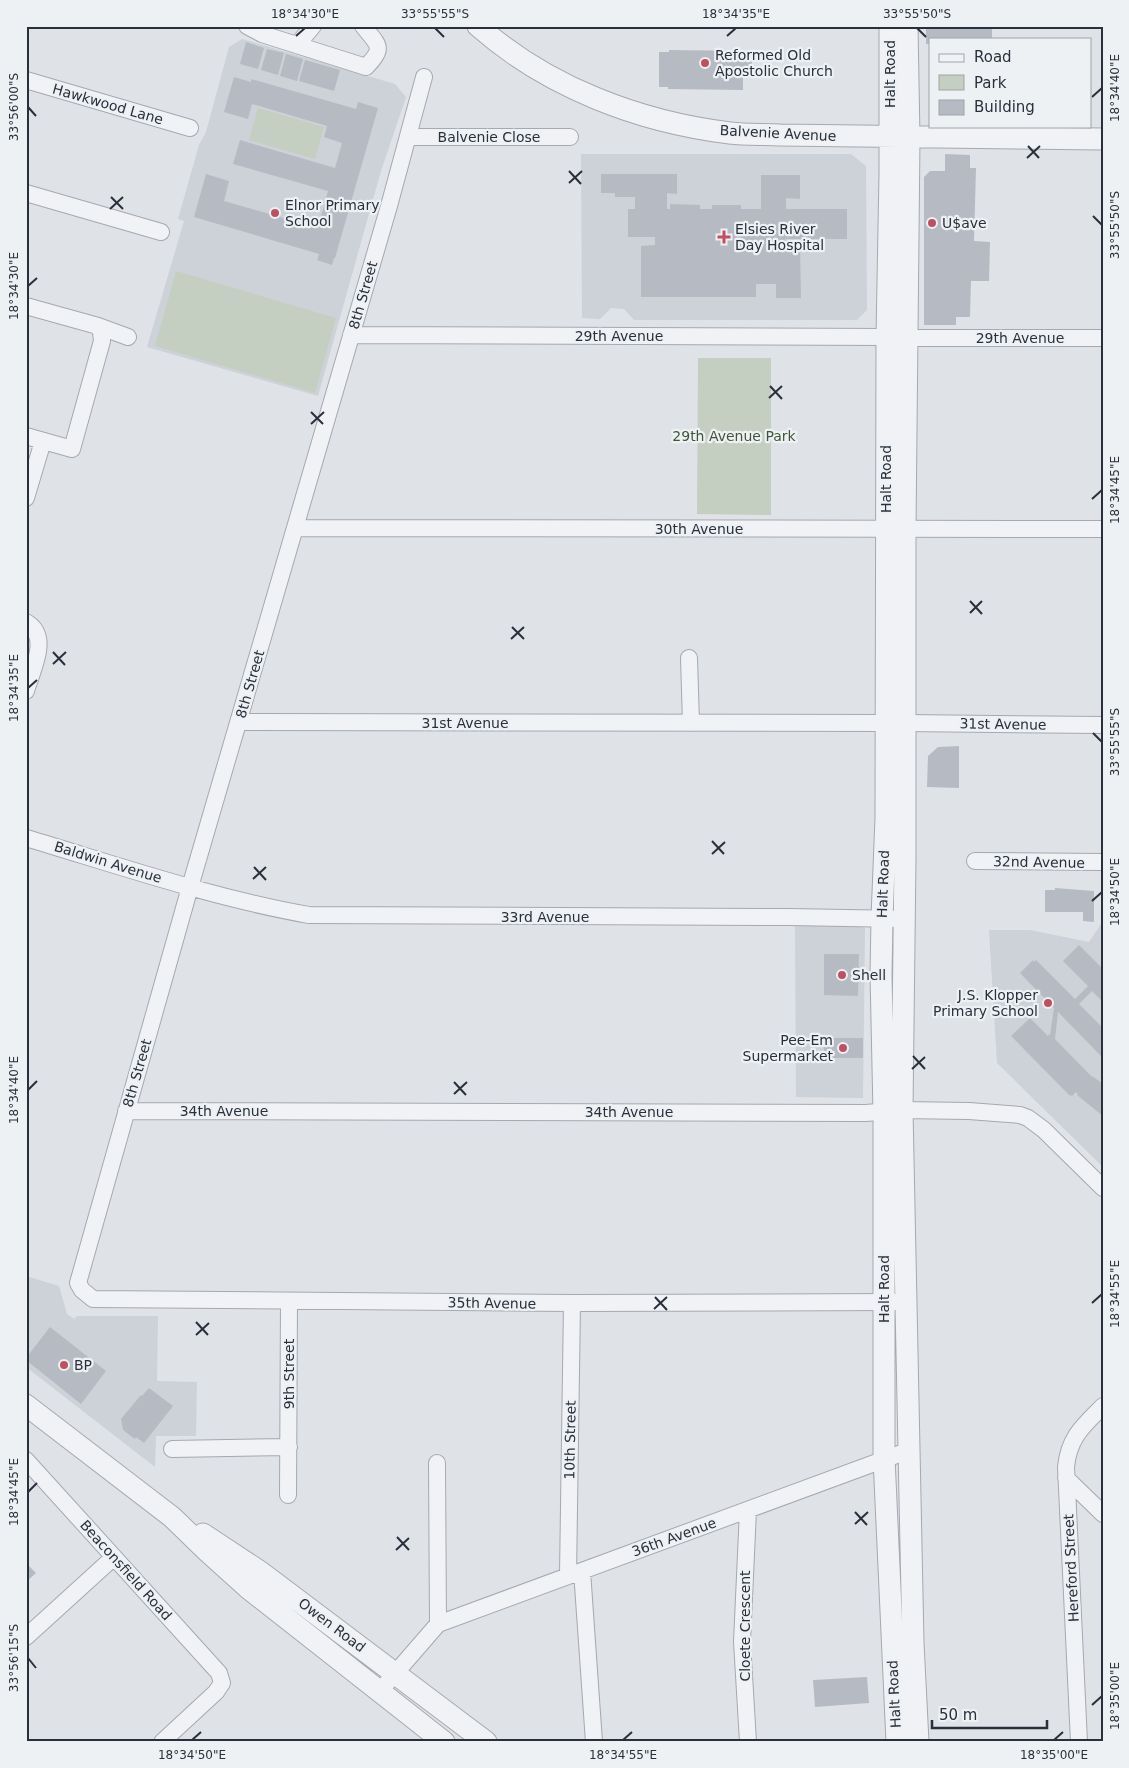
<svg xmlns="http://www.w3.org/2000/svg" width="1129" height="1768" font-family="'DejaVu Sans',sans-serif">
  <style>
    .built { fill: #cdd1d8 }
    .green { fill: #c5cfc1 }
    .building { fill: #b6bbc3 }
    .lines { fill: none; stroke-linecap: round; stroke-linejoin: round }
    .minor-casing { stroke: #a5a9b0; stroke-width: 18 }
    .tertiary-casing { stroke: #a5a9b0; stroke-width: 23 }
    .minor { stroke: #f1f2f5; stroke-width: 16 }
    .tertiary { stroke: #f1f2f5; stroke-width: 21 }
    .ticks { fill: none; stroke: #29303c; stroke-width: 2 }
    .poi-dot { fill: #bf5062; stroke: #eef1f4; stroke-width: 2 }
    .labels { text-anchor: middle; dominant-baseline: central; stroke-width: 4.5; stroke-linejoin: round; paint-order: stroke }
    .poi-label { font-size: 14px; fill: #29303c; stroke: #eef1f4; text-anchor: start }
    .street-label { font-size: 14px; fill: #29303c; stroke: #eef1f4 }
    .park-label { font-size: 14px; fill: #3e5638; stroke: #eef1f4 }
    .neatline { fill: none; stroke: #29303c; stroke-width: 2 }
    .ticks-label { font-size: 12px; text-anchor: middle; fill: #29303c }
  </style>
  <rect width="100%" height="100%" fill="#dfe2e6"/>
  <path class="built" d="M 242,39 L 395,84 L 406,97 L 381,171 L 318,396 L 147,347 L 184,221 L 178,219 L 199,145 L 206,132 L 229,47 Z
    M 581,154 L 851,154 L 866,166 L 867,310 L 857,320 L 634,320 L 624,309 L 611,308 L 600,319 L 582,318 Z
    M 1103,921 L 1103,1167 L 997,1063 L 989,930 L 1030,930 L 1089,942 Z
    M 795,925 L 858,925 L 865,928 L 863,1098 L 796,1097 Z
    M 26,1276 L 59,1286 L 67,1314 L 74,1319 L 77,1316 L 158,1316 L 157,1381 L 197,1382 L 196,1436 L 156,1436 L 155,1467 L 26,1367 Z"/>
  <path class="green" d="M 258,108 L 324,127 L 315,159 L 249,140 Z
    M 176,271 L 336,318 L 315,393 L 155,346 Z
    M 698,358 L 771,358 L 771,515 L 697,514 Z"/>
  <path class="building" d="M 926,26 L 992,26 L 992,39 L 930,39 L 930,44 L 926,44 Z
    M 246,42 L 264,48 L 258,69 L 240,64 Z
    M 267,49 L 284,53 L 278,75 L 261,70 Z
    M 669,50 L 752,51 L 752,74 L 743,74 L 743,90 L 668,89 L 668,87 L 659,87 L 659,52 L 669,52 Z
    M 286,54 L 303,59 L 297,81 L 280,76 Z
    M 305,60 L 340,70 L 334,91 L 299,81 Z
    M 234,77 L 251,82 L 251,79 L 356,109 L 358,102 L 378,108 L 335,258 L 334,258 L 332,265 L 317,260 L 319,254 L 194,217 L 206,174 L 229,181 L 224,201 L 318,228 L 328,191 L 233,164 L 240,140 L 335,168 L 342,143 L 324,137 L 327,126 L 252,104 L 248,119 L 224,112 Z
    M 945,154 L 970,155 L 970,168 L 976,168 L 974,241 L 990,242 L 989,281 L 971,281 L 970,317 L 956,317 L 956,325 L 924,325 L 924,177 L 930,171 L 945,171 Z
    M 601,174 L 677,174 L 677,194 L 667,193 L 667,209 L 670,209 L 670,204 L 700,205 L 700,209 L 712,209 L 712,205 L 741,205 L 741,209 L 761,209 L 761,175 L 800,175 L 800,199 L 786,198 L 786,209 L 847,209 L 847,239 L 785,239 L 786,245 L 800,245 L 801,298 L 776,298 L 776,284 L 756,284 L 756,297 L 641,297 L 641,246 L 655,245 L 655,237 L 628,237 L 628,209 L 635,209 L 635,197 L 615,197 L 615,193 L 601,193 Z
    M 959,746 L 959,788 L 927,787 L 928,756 L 938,747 Z
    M 1055,888 L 1094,891 L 1094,922 L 1083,921 L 1083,912 L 1045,912 L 1045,890 L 1055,890 Z
    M 1079,945 L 1103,969 L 1103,1002 L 1092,991 L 1079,1004 L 1103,1028 L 1103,1058 L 1058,1012 L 1055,1039 L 1092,1077 L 1092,1076 L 1103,1084 L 1103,1116 L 1077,1095 L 1078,1094 L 1076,1092 L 1072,1096 L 1069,1095 L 1011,1036 L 1030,1018 L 1048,1036 L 1049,1034 L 1050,1035 L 1054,1008 L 1020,973 L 1033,960 L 1034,962 L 1036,960 L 1075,999 L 1088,986 L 1063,961 Z
    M 824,954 L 859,954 L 858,996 L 824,995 Z
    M 824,1038 L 863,1038 L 863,1058 L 824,1058 Z
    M 50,1327 L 106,1371 L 81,1404 L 26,1360 L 26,1358 Z
    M 149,1388 L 173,1406 L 144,1443 L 136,1437 L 135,1439 L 123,1430 L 121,1419 L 141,1395 L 142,1396 Z
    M 26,1563 L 36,1573 L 26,1582 Z
    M 867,1677 L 869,1703 L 815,1707 L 813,1680 Z"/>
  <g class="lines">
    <defs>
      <path id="minor" d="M 247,26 L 262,34 L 366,67 C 385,47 379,46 363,26
        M 297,45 L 313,26
        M 424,77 L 389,206 L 190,887 L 78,1283 L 82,1290 L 93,1299 L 572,1303 L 896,1302
        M 26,80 L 190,128
        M 408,137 L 570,137
        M 26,193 L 161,232
        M 26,306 L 98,326 L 128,337
        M 351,335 L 887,337
        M 907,338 L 1103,338
        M 26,436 L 72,449 L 102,341 L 101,332 L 98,326
        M 26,498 L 43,441
        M 295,528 L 1103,529
        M 26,622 C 51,636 32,670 26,691
        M 689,658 L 691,723
        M 239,722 L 887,723
        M 904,723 L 1103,725
        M 26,838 C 120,866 213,898 309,915 L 789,917 L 904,919
        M 975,861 L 1103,862
        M 126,1111 L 866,1113 L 902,1110 L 969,1111 L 1020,1115 L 1028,1118 L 1044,1130 L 1103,1188
        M 172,1449 L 289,1447
        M 26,1460 L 219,1673 L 222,1683 L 216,1692 L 162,1742
        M 437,1463 L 438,1624
        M 1066,1478 L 1103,1514
        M 288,1495 L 289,1301
        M 748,1510 L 742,1642 L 748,1742
        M 582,1571 L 594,1742
        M 568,1576 L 572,1303
        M 26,1637 L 114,1557
        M 379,1692 L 438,1624 L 910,1450
        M 1079,1742 L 1066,1467 C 1069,1437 1083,1426 1103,1406"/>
      <path id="tertiary" d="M 478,26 C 547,87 639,122 730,133 C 746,135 763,134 780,135 L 1103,139
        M 890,26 L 890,173 L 887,337 L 886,818 L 882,918 L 881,975 L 884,1112 L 884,1458 L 897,1742
        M 907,26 L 909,138 L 905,529 L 905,858 L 902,1110 L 913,1643 L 918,1742
        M 26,1405 L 172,1517 L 207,1551 L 248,1588 L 444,1742
        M 203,1534 L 259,1571 L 486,1742"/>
    </defs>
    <use href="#minor" class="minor-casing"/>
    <use href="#tertiary" class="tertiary-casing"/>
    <use href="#minor" class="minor"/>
    <use href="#tertiary" class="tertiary"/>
  </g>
  <path class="ticks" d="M 435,28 L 444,37M 917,28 L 926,37M 296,36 L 305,28M 727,36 L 736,28M 1092,97 L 1102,88M 28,107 L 36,116M 1028,146 L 1039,158M 1027,158 L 1040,146M 569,171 L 581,184M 569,183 L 582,171M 111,197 L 123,209M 110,209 L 123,197M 1093,216 L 1102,225M 28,286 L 37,278M 770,386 L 782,399M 769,398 L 782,386M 311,412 L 323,424M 311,424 L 324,412M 1092,499 L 1102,490M 970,601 L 982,614M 970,613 L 982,601M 512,627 L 524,639M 511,639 L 524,627M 53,652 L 65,665M 53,664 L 66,652M 28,688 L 37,680M 1093,733 L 1102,742M 712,841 L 724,854M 712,854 L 725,842M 254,867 L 266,880M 253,879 L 266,867M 1092,901 L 1102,892M 913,1056 L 925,1069M 912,1069 L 925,1057M 454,1082 L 466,1095M 28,1090 L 37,1081M 454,1094 L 467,1082M 655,1297 L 667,1310M 1092,1303 L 1102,1294M 654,1309 L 667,1297M 196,1322 L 208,1335M 196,1335 L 209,1323M 28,1492 L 37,1483M 855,1512 L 867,1525M 855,1524 L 868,1512M 397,1537 L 409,1550M 396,1550 L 409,1538M 28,1658 L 36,1668M 1092,1705 L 1102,1696M 192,1740 L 201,1732M 623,1740 L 632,1732M 1054,1740 L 1063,1732"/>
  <g class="poi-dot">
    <circle cx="705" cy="63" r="5"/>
    <circle cx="275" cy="213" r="5"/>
    <circle cx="932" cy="223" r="5"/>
    <path d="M721.5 229.5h5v5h5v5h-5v5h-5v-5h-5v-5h5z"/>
    <circle cx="842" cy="975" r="5"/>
    <circle cx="1048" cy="1003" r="5"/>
    <circle cx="843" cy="1048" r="5"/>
    <circle cx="64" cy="1365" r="5"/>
  </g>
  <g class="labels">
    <g class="poi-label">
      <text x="715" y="55">Reformed Old<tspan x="715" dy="16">Apostolic Church</tspan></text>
      <text x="285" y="205">Elnor Primary<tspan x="285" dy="16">School</tspan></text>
      <text x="942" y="223">U$ave</text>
      <text x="735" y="229">Elsies River<tspan x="735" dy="16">Day Hospital</tspan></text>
      <text x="852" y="975">Shell</text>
      <text x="1038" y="995" text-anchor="end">J.S. Klopper<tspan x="1038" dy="16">Primary School</tspan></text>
      <text x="833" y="1040" text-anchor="end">Pee-Em<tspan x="833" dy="16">Supermarket</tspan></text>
      <text x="74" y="1365">BP</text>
    </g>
    <g class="street-label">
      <text transform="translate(890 74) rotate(-90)">Halt Road</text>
      <text transform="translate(108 104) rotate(16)">Hawkwood Lane</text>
      <text transform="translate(778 133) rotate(3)">Balvenie Avenue</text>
      <text x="489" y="137">Balvenie Close</text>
      <text transform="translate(363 295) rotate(-74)">8th Street</text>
      <text x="619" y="336">29th Avenue</text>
      <text x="1020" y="338">29th Avenue</text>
      <text transform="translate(886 479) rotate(-90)">Halt Road</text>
      <text x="699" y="529">30th Avenue</text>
      <text transform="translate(250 684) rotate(-74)">8th Street</text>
      <text x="465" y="723">31st Avenue</text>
      <text transform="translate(1003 724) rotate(1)">31st Avenue</text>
      <text transform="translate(108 862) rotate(17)">Baldwin Avenue</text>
      <text transform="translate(1039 862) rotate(1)">32nd Avenue</text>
      <text transform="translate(883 884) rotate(-88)">Halt Road</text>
      <text x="545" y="917">33rd Avenue</text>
      <text transform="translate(137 1073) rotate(-74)">8th Street</text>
      <text x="224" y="1111">34th Avenue</text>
      <text x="629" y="1112">34th Avenue</text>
      <text transform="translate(884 1289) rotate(-90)">Halt Road</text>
      <text transform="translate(492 1303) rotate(1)">35th Avenue</text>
      <text transform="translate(289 1374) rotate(-90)">9th Street</text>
      <text transform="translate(570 1440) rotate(-89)">10th Street</text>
      <text transform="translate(674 1537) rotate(-20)">36th Avenue</text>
      <text transform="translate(1071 1568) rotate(-93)">Hereford Street</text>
      <text transform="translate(126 1570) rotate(48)">Beaconsfield Road</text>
      <text transform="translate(332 1625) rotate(37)">Owen Road</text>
      <text transform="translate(745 1626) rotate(-90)">Cloete Crescent</text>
      <text transform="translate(894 1694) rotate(-93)">Halt Road</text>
    </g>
    <g class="park-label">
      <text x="734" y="436">29th Avenue Park</text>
    </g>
  </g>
  <rect width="1129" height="1768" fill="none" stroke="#eef1f4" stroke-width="55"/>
  <rect x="929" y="38" width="162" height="90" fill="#eef1f4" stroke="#9fa4aa"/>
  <rect x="939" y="54" width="25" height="8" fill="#f1f2f5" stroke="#9fa4aa"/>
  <text x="974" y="62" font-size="15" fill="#29303c">Road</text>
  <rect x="939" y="75" width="25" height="15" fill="#c5cfc1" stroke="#9fa4aa"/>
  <text x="974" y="88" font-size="15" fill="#29303c">Park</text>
  <rect x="939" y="100" width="25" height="15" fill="#b6bbc3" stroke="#9fa4aa"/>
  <text x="974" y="112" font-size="15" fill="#29303c">Building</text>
  <path d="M932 1720v8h115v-8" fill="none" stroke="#29303c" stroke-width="2.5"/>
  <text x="939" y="1720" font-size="15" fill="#29303c" stroke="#eef1f4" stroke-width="4" paint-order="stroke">50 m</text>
  <rect x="28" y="28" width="1074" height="1712" class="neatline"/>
  <g class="ticks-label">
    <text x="305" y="18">18°34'30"E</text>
    <text x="435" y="18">33°55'55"S</text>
    <text x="736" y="18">18°34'35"E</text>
    <text x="917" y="18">33°55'50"S</text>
    <text transform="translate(1115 88) rotate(-90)" y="4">18°34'40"E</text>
    <text transform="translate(14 107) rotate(-90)" y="4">33°56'00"S</text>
    <text transform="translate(1115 225) rotate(-90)" y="4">33°55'50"S</text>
    <text transform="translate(14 286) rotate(-90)" y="4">18°34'30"E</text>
    <text transform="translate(1115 490) rotate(-90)" y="4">18°34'45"E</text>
    <text transform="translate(14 688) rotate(-90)" y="4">18°34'35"E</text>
    <text transform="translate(1115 742) rotate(-90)" y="4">33°55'55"S</text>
    <text transform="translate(1115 892) rotate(-90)" y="4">18°34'50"E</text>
    <text transform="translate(14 1090) rotate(-90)" y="4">18°34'40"E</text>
    <text transform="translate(1115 1294) rotate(-90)" y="4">18°34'55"E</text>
    <text transform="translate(14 1492) rotate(-90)" y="4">18°34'45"E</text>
    <text transform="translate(14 1658) rotate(-90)" y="4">33°56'15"S</text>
    <text transform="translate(1115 1696) rotate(-90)" y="4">18°35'00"E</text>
    <text x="192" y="1759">18°34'50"E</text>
    <text x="623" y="1759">18°34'55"E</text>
    <text x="1054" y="1759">18°35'00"E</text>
  </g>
</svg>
